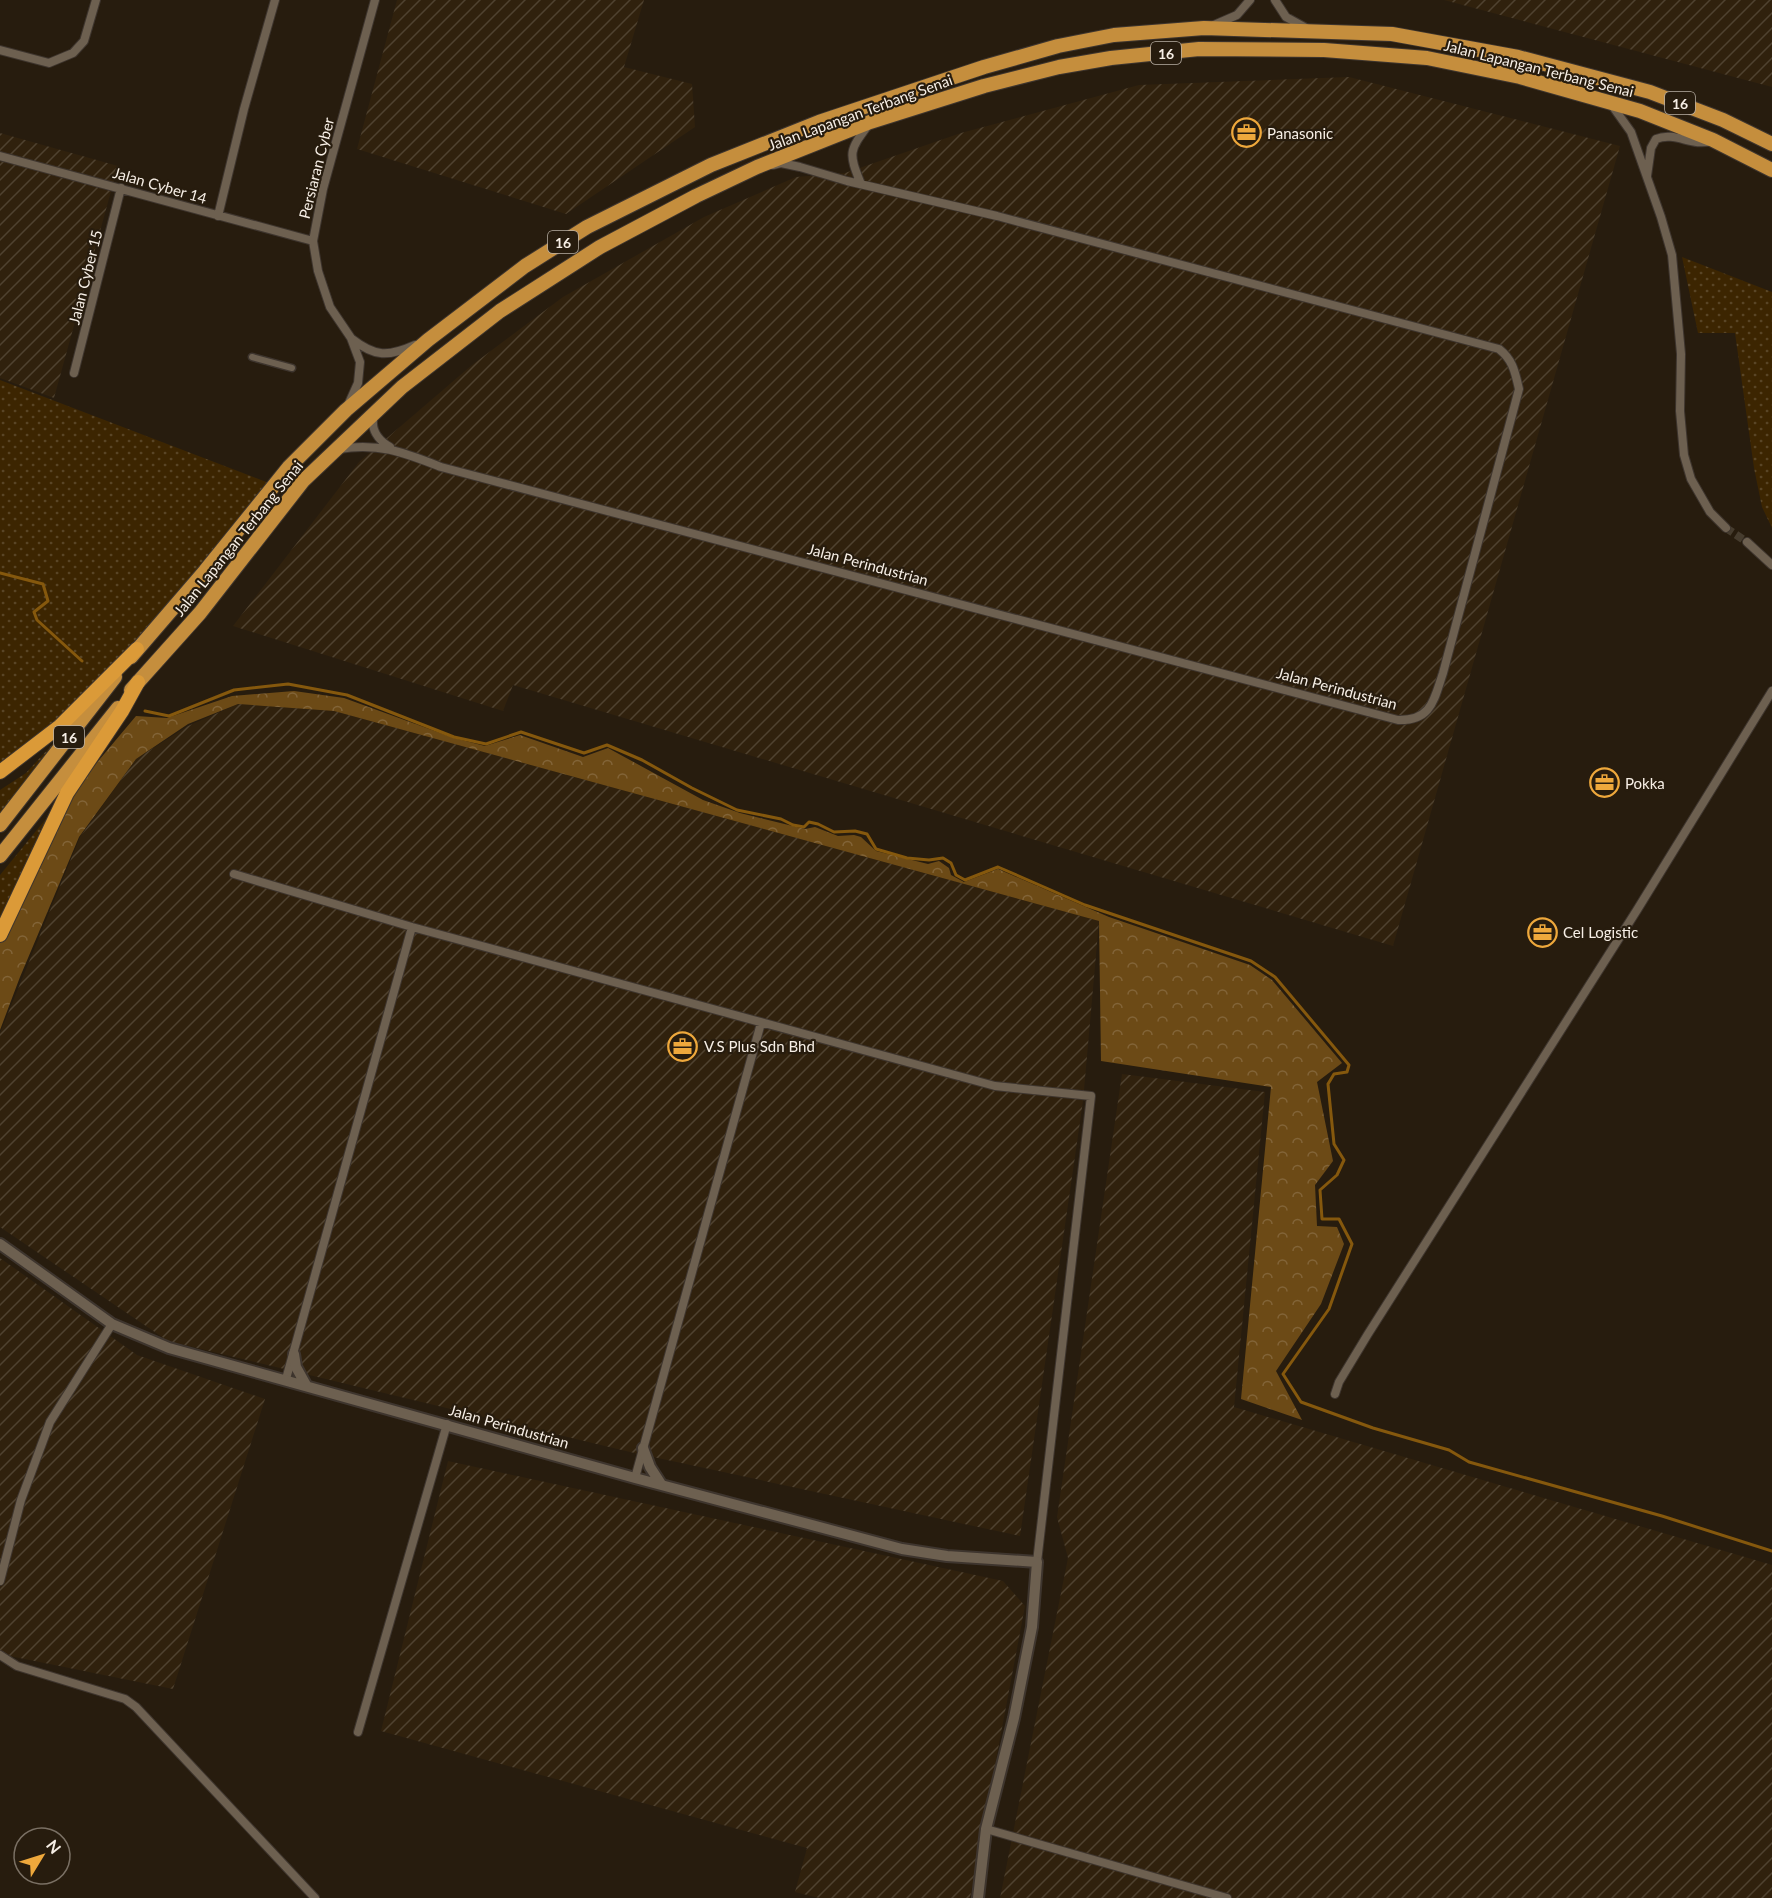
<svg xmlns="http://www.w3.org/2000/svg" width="1772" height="1898" font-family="Lato,sans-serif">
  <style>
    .industrial { fill: url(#industrial-furrows) }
    .grass { fill: url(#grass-dots) }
    .forest { fill: url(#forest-crowns) }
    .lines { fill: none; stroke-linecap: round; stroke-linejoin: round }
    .stream { stroke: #85580d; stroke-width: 3 }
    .minor-tunnel { stroke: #463c2e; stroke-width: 8; stroke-dasharray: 8 4; stroke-linecap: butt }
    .pedestrian-casing { stroke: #3e352e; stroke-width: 9 }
    .minor-casing { stroke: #3e352e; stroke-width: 10 }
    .secondary-casing { stroke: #3e352e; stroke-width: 14 }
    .trunk-casing { stroke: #3e352e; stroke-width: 16 }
    .motorway-casing { stroke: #3e352e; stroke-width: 16 }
    .pedestrian { stroke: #6d6050; stroke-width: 6 }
    .minor { stroke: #6d6050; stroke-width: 8 }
    .secondary { stroke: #6d6050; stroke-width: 10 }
    .trunk { stroke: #c58e3d; stroke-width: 14 }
    .motorway { stroke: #db9a38; stroke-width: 14 }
    .labels { text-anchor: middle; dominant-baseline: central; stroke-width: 4.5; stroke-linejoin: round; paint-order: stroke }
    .shield { fill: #271c0e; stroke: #b9b0a5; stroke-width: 1.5 }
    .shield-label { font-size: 14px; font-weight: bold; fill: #f7efe6 }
    .street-label { font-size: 15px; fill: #f7efe6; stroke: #271c0e }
    .poi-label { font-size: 15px; fill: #f7efe6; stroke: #271c0e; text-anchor: start }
  </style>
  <defs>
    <pattern id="industrial-furrows" width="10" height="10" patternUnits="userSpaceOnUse" patternTransform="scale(1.5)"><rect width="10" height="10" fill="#30210d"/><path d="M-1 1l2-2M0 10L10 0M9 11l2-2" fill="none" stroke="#4f4230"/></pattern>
    <pattern id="grass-dots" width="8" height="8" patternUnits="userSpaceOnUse" patternTransform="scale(1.5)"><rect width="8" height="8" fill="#3c2501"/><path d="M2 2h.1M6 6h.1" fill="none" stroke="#594526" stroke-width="1.8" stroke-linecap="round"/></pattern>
    <pattern id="forest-crowns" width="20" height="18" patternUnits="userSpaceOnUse" patternTransform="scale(1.5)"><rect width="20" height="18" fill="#6c4a16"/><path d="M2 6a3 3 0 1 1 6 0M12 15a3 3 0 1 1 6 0" fill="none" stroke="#826438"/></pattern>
  </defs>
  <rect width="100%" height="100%" fill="#271c0e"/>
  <path class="industrial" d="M 397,0 L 644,0 L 624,67 L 692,84 L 695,127 L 566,214 L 357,149 Z
    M 1444,0 L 1772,0 L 1772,87 Z
    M 1349,77 L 1620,146 L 1393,946 L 513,685 L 503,711 L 233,626 L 359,462 L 472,365 L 563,297 L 704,217 L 796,177 L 845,173 L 961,133 L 1139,85 Z
    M 0,133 L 118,166 L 54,398 L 0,378 Z
    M 238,704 L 334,711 L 1099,921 L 1083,1101 L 1020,1536 L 630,1452 L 168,1341 L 0,1227 L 0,1033 L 80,837 L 136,759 L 188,726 Z
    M 1122,1074 L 1265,1092 L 1234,1407 L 1772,1565 L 1772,1898 L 1000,1898 L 1068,1558 L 1057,1517 Z
    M 0,1258 L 137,1355 L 265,1399 L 173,1689 L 0,1654 Z
    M 448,1461 L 1003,1581 L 1025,1606 L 970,1898 L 819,1898 L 795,1892 L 807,1848 L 381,1731 Z"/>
  <path class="grass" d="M 1682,257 L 1772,292 L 1772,528 L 1762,507 L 1754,468 L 1735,333 L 1698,333 Z
    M 0,380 L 269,483 L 121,661 L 63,720 L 0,765 Z
    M 59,737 L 62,738 L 0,818 L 0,790 L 26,773 Z
    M 58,804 L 0,919 L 0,875 Z"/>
  <path class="forest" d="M 294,691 L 344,698 L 454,738 L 485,746 L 520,735 L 583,757 L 608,748 L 703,800 L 740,813 L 805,829 L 815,827 L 838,836 L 854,835 L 861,837 L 876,851 L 928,864 L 939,861 L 949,868 L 951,875 L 964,882 L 998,869 L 1109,917 L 1250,965 L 1272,980 L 1342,1063 L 1317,1082 L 1333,1161 L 1315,1185 L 1317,1226 L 1337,1227 L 1344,1244 L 1321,1304 L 1276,1371 L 1302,1420 L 1241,1399 L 1271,1087 L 1101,1061 L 1099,921 L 334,711 L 238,704 L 188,724 L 136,759 L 79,837 L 20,977 L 0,1030 L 0,943 L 70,800 L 94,766 L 136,716 L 167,718 L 232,696 Z"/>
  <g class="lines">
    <path class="stream" d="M 0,573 L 43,584 L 48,601 L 34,612 L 37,620 L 82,661
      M 145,711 L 169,716 L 234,690 L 288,684 L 347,695 L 454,737 L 486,744 L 521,732 L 584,753 L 607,745 L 642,760 L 692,788 L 737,810 L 781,819 L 793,825 L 804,827 L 809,822 L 818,824 L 834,832 L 855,831 L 867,834 L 876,849 L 907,858 L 929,860 L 943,858 L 951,863 L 956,875 L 965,880 L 998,867 L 1085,905 L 1251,961 L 1275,977 L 1349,1065 L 1347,1072 L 1334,1074 L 1328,1084 L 1334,1144 L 1344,1160 L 1337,1175 L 1320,1190 L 1322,1219 L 1339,1219 L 1352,1244 L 1329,1309 L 1283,1374 L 1301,1402 L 1373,1428 L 1449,1450 L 1469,1462 L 1662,1516 L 1772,1551"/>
    <path class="minor-tunnel" d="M 1726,528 L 1747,542"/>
    <defs>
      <path id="pedestrian" d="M 252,357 L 292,368"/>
      <path id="minor" d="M 1275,0 L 1286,17 L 1306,28
        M 1214,25 L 1237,15 L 1250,0
        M 0,50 L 49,63 L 73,53 L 84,41 L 96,0
        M 1611,104 L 1631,132 L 1661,217 L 1672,255 L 1681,354 L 1680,411 L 1684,455 L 1691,479 L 1710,512 L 1726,528
        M 0,156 L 313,241
        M 1647,176 L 1651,148 L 1656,139 C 1675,131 1692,147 1711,141
        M 861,184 C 848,152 849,151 869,124
        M 218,216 L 244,109 L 275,0
        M 352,339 C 375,357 388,357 415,345
        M 74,373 L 121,188
        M 349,403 L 358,383 L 360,362 L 351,338 L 330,307 L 318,271 L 313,241 L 323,189 L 375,0
        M 374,415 C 370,429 378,440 390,447
        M 339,449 C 379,442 405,453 441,467 L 1398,720 C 1432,721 1434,699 1443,673 L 1519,389 C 1515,372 1513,360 1499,349 L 997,216 L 847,181 L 800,167 L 781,163 L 773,165
        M 1747,542 L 1772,565
        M 234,874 L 412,927 L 995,1086 L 1091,1096 L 1037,1562
        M 286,1379 L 412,927
        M 1335,1394 L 1339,1382 L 1368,1334 L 1637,910 L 1772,691
        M 635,1478 L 761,1023
        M 0,1581 L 21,1500 L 50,1422 L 112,1324
        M 0,1655 L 17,1666 L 125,1699 L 136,1707 L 315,1898
        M 358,1732 L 447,1424
        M 986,1829 L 1227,1898"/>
      <path id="secondary" d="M 0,1244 L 112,1324 L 169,1348 L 635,1478 L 902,1549 L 947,1556 L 1037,1562 L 1032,1627 L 1014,1718 L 986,1829 L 978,1898
        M 294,1354 L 296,1367 L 306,1385
        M 643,1448 L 650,1467 L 661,1484"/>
      <path id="trunk" d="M 131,657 L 205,571 L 289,467 L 346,410 L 428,340 L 525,266 L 587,227 L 711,165 L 819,122 L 984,67 L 1058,46 L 1114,35 L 1204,28 L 1392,34 L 1518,57 L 1650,92 L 1723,120 L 1772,144
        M 131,690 L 200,613 L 303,481 L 402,387 L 500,311 L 600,247 L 696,196 L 757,167 L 870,122 L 984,86 L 1059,67 L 1111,58 L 1199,49 L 1324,50 L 1427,58 L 1520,77 L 1640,111 L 1713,140 L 1772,170
        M 0,825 L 115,677
        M 0,856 L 118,708"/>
      <path id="motorway" d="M 0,772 L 60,726 L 137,649
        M 0,935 L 67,793 L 122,711 L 138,682"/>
    </defs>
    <use href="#pedestrian" class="pedestrian-casing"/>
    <use href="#minor" class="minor-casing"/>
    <use href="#secondary" class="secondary-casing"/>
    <use href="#trunk" class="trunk-casing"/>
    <use href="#motorway" class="motorway-casing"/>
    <use href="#pedestrian" class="pedestrian"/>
    <use href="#minor" class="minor"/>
    <use href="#secondary" class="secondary"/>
    <use href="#trunk" class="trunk"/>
    <use href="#motorway" class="motorway"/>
  </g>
  <defs>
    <symbol id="office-ring" viewBox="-11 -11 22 22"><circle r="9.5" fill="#271c0e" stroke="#eea83c" stroke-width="1.5"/><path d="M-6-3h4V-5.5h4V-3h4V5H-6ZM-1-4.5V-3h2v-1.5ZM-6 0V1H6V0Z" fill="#eea83c"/></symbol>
  </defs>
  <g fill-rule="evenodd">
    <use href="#office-ring" x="1230" y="116" width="33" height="33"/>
    <use href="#office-ring" x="1588" y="766" width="33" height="33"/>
    <use href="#office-ring" x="1526" y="916" width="33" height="33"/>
    <use href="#office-ring" x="666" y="1030" width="33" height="33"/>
  </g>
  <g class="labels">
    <g class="shield">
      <rect x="1151" y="42" width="30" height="22" rx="4.5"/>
      <rect x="1665" y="92" width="30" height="22" rx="4.5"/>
      <rect x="548" y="231" width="30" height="22" rx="4.5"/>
      <rect x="54" y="726" width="30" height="22" rx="4.5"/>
    </g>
    <g class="shield-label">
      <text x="1166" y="53">16</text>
      <text x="1680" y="103">16</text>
      <text x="563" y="242">16</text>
      <text x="69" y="737">16</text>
    </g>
    <g class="street-label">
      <text transform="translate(1539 68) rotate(14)">Jalan Lapangan Terbang Senai</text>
      <text transform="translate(860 112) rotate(-20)">Jalan Lapangan Terbang Senai</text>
      <text transform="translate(316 168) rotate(-76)">Persiaran Cyber</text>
      <text transform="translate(160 185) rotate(16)">Jalan Cyber 14</text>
      <text transform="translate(85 277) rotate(-76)">Jalan Cyber 15</text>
      <text transform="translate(238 538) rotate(-51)">Jalan Lapangan Terbang Senai</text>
      <text transform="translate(868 564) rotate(15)">Jalan Perindustrian</text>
      <text transform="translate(1337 688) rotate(15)">Jalan Perindustrian</text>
      <text transform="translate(509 1426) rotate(16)">Jalan Perindustrian</text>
    </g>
    <g class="poi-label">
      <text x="1267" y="133">Panasonic</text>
      <text x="1625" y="783">Pokka</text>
      <text x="1563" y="932">Cel Logistic</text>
      <text x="704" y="1046">V.S Plus Sdn Bhd</text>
    </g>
  </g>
  <g transform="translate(42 1856) rotate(52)"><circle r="28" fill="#271c0e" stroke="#7a7064" stroke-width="1.5"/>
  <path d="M0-4.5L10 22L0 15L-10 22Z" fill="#eea83c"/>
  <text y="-9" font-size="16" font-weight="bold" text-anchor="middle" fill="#f7efe6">N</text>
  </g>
</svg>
